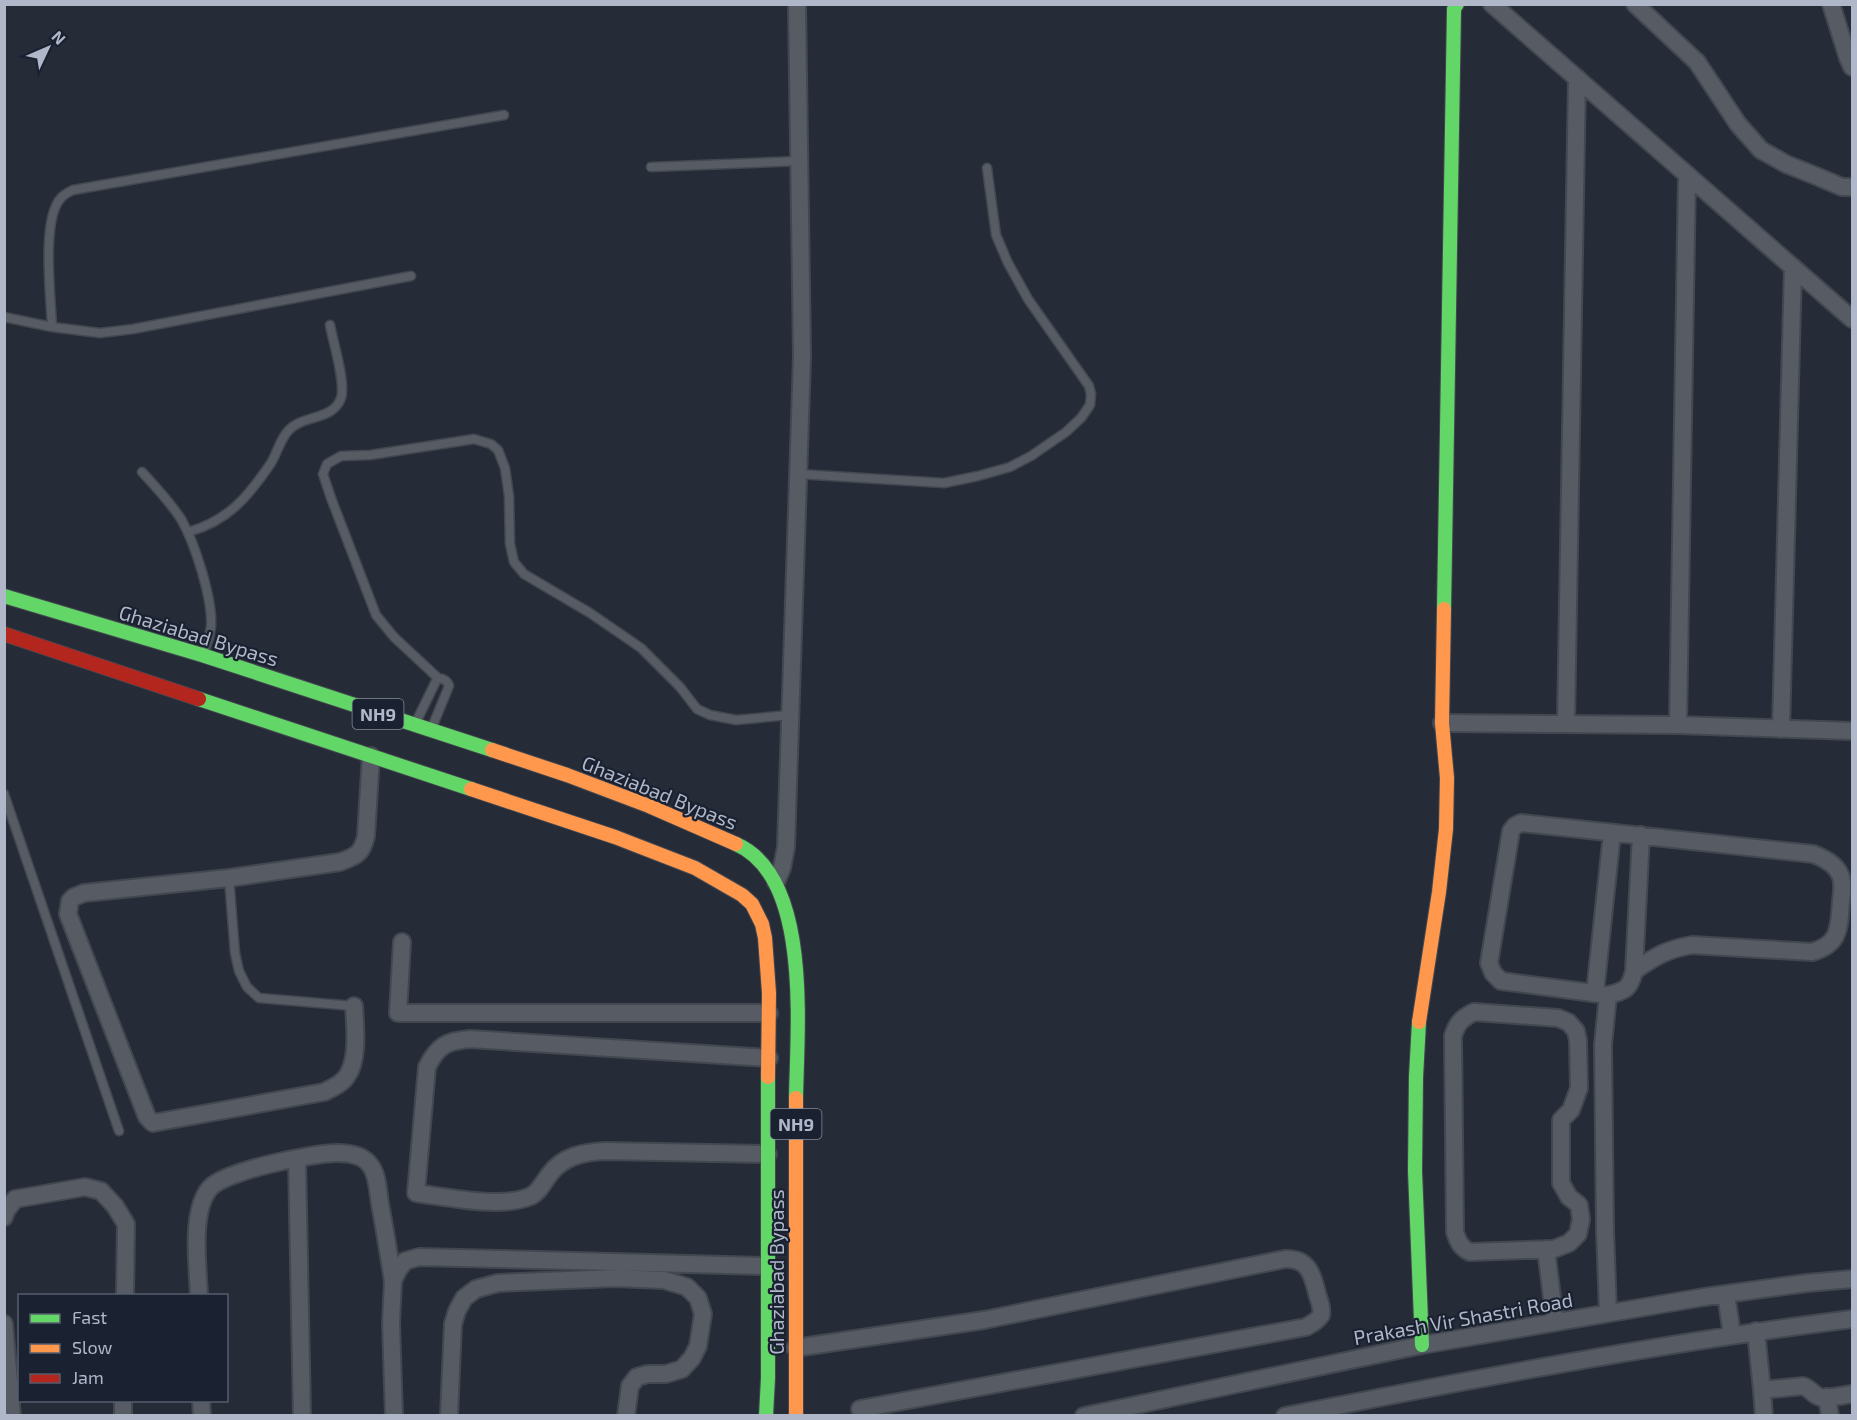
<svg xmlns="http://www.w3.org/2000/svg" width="1857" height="1420" font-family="'Exo 2',sans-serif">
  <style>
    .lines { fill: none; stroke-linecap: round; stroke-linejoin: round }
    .lane-casing { stroke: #434750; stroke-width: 11 }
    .street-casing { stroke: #434750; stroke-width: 20 }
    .fast-casing { stroke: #434750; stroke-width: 16 }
    .slow-casing { stroke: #434750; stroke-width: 16 }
    .jam-casing { stroke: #434750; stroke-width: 16 }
    .lane { stroke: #575b64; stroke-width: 8 }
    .street { stroke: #575b64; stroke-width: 16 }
    .fast { stroke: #63d668; stroke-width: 14 }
    .slow { stroke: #ff974d; stroke-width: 14 }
    .jam { stroke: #b3261e; stroke-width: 14 }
    .labels { text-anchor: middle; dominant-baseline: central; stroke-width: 4.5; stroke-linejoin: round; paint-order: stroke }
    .shield { fill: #1a2131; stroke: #838a9b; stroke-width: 1.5 }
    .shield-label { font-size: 18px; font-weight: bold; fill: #b0b7c8 }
    .street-label { font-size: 20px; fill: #b0b7c8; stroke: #1a2131 }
  </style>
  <rect width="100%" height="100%" fill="#262c37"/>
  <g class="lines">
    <defs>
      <path id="lane" d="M 651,167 L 799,161
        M 4,317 L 52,327 L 100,333 L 133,329 L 411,276
        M 52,327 C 51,298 41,219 61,198 C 64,194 69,192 73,190 L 504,115
        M 142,472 C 156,487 170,502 181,519 C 195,543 213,600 211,627 C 210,635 208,642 205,649
        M 798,474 L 944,483 L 978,476 L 1010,467 L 1031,456 L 1066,432 L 1081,418 L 1090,405 L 1091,394 L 1089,386 L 1028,299 L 1008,263 L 996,235 L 987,168
        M 188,532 C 228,521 248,497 271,463 C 277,453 280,440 288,431 C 303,414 333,421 341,398 C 346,383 333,342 330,325
        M 438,678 L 394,637 L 376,615 L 331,498 L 323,474 L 327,464 L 341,456 L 370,455 L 474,439 L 491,444 L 498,450 L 505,468 L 509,496 L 510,544 L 514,562 L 524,574 L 590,613 L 641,648 L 680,687 L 697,709 L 710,715 L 736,720 L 790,715
        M 417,720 L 437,679 C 442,677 448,681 449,686 L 433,725
        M 4,794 L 119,1131
        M 229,878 L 235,953 L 239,971 L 247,987 L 259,998 L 354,1006"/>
      <path id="street" d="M 1492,4 L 1852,319
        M 1635,4 L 1697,62 L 1738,124 L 1761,150 L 1786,164 L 1816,176 L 1842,187 L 1852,187
        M 1831,4 L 1848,58 L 1852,67
        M 1442,723 L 1678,725 L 1852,731
        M 1566,723 L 1577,78
        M 1678,725 L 1687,175
        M 1781,729 L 1793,267
        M 1521,823 L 1813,854 C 1824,858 1837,865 1841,877 C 1843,884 1842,894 1841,901 C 1839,926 1841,944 1812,952 L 1692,945 C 1667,949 1654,957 1634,971 C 1630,989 1625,991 1608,995 L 1501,981 L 1493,973 L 1489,963 L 1511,831 L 1515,826 Z
        M 776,882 L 782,868 L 786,847 L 802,357 L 797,4
        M 402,942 L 398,1013 L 769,1013
        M 1634,971 L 1641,835
        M 1595,993 L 1612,833
        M 354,1006 C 355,1026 359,1059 347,1076 C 342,1084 332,1088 324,1092 L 153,1123 L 147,1117 L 68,914 L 70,901 L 74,897 L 84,893 L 229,878 L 340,862 C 356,856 362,854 366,836 L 371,756
        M 1474,1012 L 1558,1018 L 1568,1022 L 1576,1031 L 1578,1041 L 1579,1088 L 1571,1110 L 1561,1120 L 1561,1183 L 1569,1197 L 1579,1205 L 1581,1219 L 1578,1234 L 1569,1243 L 1554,1249 L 1470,1252 C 1461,1248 1458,1242 1455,1232 L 1453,1036 C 1457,1023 1462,1018 1474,1012 Z
        M 768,1154 L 606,1151 C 583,1152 563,1156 549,1175 C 543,1183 539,1192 531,1196 C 503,1209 447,1197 416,1193 L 427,1067 C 438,1045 447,1041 470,1039 L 769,1058
        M 297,1159 L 302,1416
        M 4,1217 L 6,1211 L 15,1199 L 85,1187 L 101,1191 L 115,1206 L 126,1224 L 125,1296
        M 1546,1249 L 1555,1322
        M 1726,1294 L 1732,1335
        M 199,1296 C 198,1267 190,1211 210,1188 C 224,1171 313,1153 337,1153 C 348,1153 363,1155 370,1165 C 378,1175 378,1192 380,1204 C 385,1230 389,1256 393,1281
        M 1608,1313 L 1605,1230 L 1603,1045 L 1608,995
        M 4,1324 L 12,1416
        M 1756,1331 L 1762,1390 L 1803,1386 C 1810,1388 1813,1395 1820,1397 C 1827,1399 1845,1395 1852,1394
        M 795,1348 L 984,1320 L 1285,1259 C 1310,1258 1313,1277 1318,1297 C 1320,1302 1322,1310 1321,1315 C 1318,1321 1311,1324 1306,1327 L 860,1409
        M 1762,1390 L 1764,1416
        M 1827,1397 L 1830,1416
        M 201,1400 L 202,1416
        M 123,1416 L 123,1400
        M 394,1416 L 391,1323 L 393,1281 L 398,1270 L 405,1261 L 419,1257 L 767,1266
        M 449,1416 L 453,1324 L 457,1311 L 464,1298 L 476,1289 L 498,1283 L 615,1278 L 664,1280 L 687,1287 L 698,1298 L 703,1314 L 698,1346 L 692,1358 L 682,1369 L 666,1374 L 648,1374 L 637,1377 L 630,1386 L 626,1416
        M 1084,1416 L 1422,1345 L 1704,1297 L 1807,1283 L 1852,1279
        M 1285,1416 C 1473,1379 1662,1343 1852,1319"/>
      <path id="fast" d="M 4,596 L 202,655 L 492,750
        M 1444,609 L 1454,9 L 1457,4
        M 199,699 L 471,789
        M 736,844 C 812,877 797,1029 796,1098
        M 1419,1022 L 1416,1077 L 1415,1171 L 1422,1345
        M 766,1416 L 768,1378 L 768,1077"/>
      <path id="slow" d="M 492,750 L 567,775 L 649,806 L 736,844
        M 471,789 L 615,837 L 695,868 L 742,895 L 752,904 L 762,924 L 765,938 L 769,993 L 768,1077
        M 1419,1022 L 1439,892 L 1446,829 L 1447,778 L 1442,723 L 1444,609
        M 796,1416 L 796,1098"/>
      <path id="jam" d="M 4,634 L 199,699"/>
    </defs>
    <use href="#lane" class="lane-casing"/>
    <use href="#street" class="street-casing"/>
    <use href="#fast" class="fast-casing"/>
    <use href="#slow" class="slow-casing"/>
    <use href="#jam" class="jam-casing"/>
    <use href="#lane" class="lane"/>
    <use href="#street" class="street"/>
    <use href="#fast" class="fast"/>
    <use href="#slow" class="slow"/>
    <use href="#jam" class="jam"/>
  </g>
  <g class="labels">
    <g class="shield">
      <rect x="352.5" y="699" width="51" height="30" rx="4.5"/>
      <rect x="770.5" y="1109" width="51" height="30" rx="4.5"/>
    </g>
    <g class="shield-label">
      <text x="378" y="714">NH9</text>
      <text x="796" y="1124">NH9</text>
    </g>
    <g class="street-label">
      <text transform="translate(199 635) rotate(17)">Ghaziabad Bypass</text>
      <text transform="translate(660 792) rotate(22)">Ghaziabad Bypass</text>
      <text transform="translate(776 1272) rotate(-90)">Ghaziabad Bypass</text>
      <text transform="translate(1463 1318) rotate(-10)">Prakash Vir Shastri Road</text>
    </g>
  </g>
  <rect width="1857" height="1420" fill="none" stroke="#b0b7c8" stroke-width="12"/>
  <rect x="18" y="1294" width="210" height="108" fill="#1a2131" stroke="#565d6d" stroke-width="1.5"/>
  <rect x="30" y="1314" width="30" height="9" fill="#63d668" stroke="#565d6d" stroke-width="1.5"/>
  <text x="72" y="1324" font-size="18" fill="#b0b7c8">Fast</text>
  <rect x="30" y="1344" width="30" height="9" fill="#ff974d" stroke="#565d6d" stroke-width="1.5"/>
  <text x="72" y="1354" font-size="18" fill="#b0b7c8">Slow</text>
  <rect x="30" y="1374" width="30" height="9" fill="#b3261e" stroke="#565d6d" stroke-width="1.5"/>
  <text x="72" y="1384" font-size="18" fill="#b0b7c8">Jam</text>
  <g transform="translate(48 48) rotate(46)" stroke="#1a2131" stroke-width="4.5" paint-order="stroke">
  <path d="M0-4.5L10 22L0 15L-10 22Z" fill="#b0b7c8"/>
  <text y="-9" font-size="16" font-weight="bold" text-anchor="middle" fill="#b0b7c8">N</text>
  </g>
</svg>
